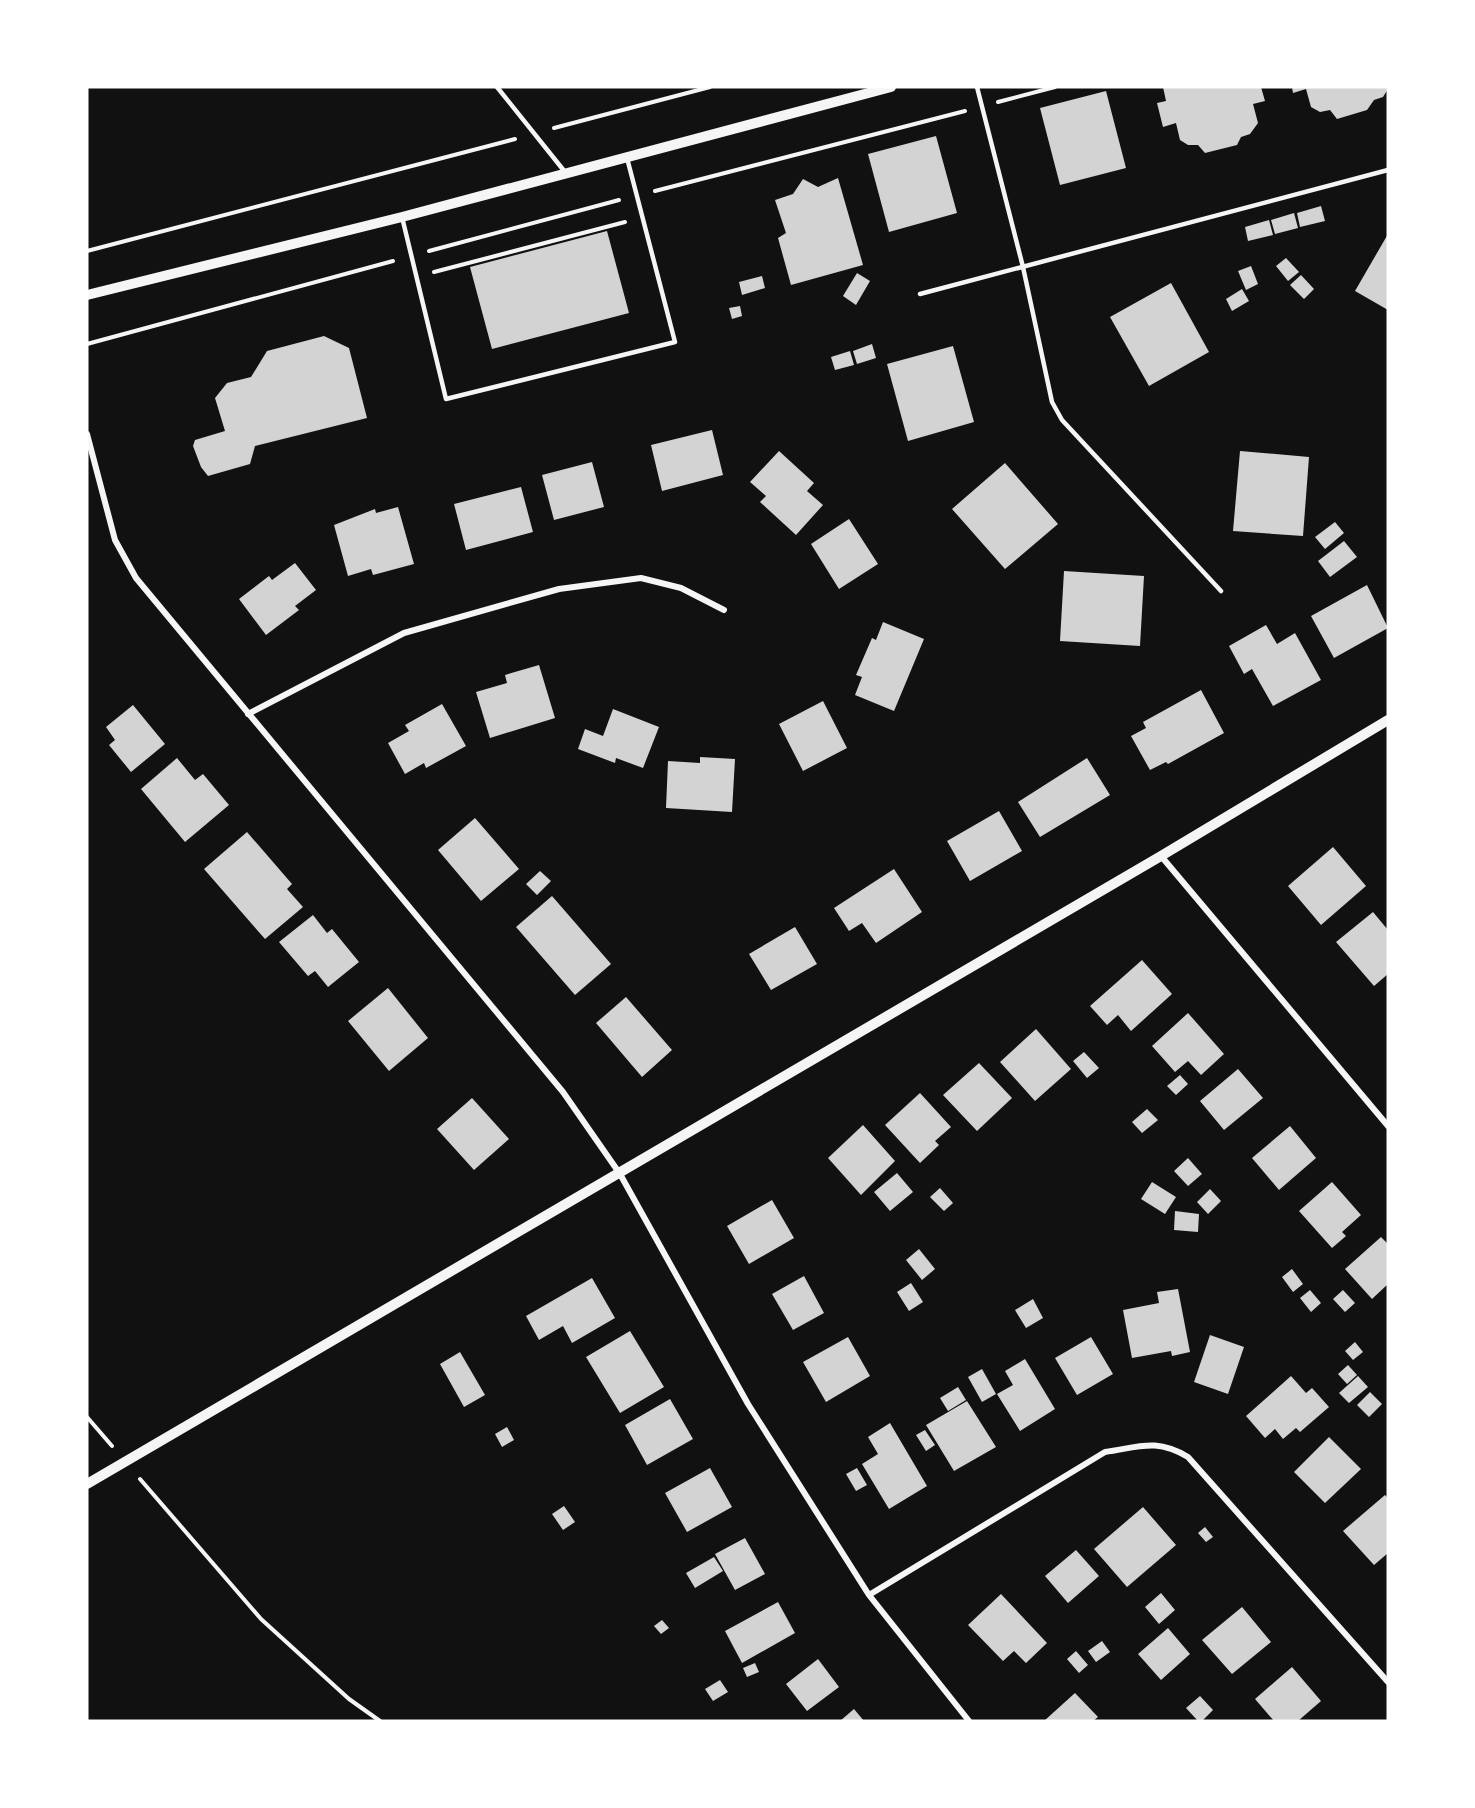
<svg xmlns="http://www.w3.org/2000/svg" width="1475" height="1808" font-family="'PT Sans Narrow',sans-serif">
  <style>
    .building { fill: #d3d3d3 }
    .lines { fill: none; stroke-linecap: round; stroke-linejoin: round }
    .path { stroke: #f5f5f5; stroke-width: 4 }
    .service { stroke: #f5f5f5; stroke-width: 4.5 }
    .minor { stroke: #f5f5f5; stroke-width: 6 }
    .tertiary { stroke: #f5f5f5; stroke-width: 10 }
  </style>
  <rect width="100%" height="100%" fill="#111"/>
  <path class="building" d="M 1163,87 L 1261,87 L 1265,101 L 1253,104 L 1258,123 L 1250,134 L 1241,137 L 1237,145 L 1205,153 L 1198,145 L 1188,145 L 1180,140 L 1176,123 L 1163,127 L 1157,103 L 1166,101 Z
    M 1292,87 L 1387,87 L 1388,89 L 1383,97 L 1374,100 L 1367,110 L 1337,119 L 1330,110 L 1320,112 L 1311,107 L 1306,89 L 1293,93 Z
    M 1106,91 L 1126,168 L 1060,185 L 1040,108 Z
    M 936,136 L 957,213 L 889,232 L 868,154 Z
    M 838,178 L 863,265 L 791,285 L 778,238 L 786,233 L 775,200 L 793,194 L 803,179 L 818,187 Z
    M 1321,206 L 1325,221 L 1300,227 L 1297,213 Z
    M 1294,213 L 1298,228 L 1275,234 L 1271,220 Z
    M 1269,220 L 1273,235 L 1248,241 L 1245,227 Z
    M 607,231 L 629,313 L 492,349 L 470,267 Z
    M 1388,234 L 1388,310 L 1355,291 Z
    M 1286,258 L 1299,272 L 1288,281 L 1276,266 Z
    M 1251,266 L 1258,284 L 1246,290 L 1238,271 Z
    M 857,273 L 870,281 L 856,305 L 843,296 Z
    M 1301,275 L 1314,289 L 1304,299 L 1290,285 Z
    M 762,276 L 765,288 L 742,295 L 739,282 Z
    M 1171,283 L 1209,352 L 1149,386 L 1110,317 Z
    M 1242,289 L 1249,301 L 1232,311 L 1226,299 Z
    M 740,306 L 742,316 L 732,319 L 729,308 Z
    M 324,336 L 349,348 L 367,418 L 255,446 L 250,464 L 208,476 L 201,467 L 193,446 L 195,440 L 225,431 L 215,398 L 227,383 L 251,377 L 267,351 Z
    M 872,344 L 876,358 L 857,364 L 853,351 Z
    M 953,346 L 974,422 L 908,441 L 887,364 Z
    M 850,351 L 854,365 L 835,370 L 831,357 Z
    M 712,430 L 723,475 L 662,491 L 651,445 Z
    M 779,451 L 814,483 L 807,491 L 823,505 L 796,535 L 760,502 L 766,496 L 750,482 Z
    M 1240,451 L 1309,457 L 1303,536 L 1233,531 Z
    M 592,462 L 604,507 L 554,520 L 542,475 Z
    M 1005,463 L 1058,524 L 1005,569 L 952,509 Z
    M 521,487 L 533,532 L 466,550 L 454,504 Z
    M 398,507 L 414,564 L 373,575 L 371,569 L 348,576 L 334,525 L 375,509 L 376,513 Z
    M 849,519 L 878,564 L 839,589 L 811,544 Z
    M 1335,522 L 1344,533 L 1325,549 L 1315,537 Z
    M 1344,541 L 1357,557 L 1330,577 L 1318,561 Z
    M 295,563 L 316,590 L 295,606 L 299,610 L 266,635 L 239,599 L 269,576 L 272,580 Z
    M 1064,571 L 1144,576 L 1140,646 L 1060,641 Z
    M 1367,585 L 1388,628 L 1334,658 L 1311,616 Z
    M 883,622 L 924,639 L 894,711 L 855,695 L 862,677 L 856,675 L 872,638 L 876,640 Z
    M 1266,625 L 1277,644 L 1295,633 L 1321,680 L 1273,706 L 1252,669 L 1244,674 L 1229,646 Z
    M 539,665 L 555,718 L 490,738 L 476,692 L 507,683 L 505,675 Z
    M 1201,690 L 1224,733 L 1168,764 L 1166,762 L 1150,770 L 1131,736 L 1146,728 L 1143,722 Z
    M 823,701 L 847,748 L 803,771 L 779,724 Z
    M 442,704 L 466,746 L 426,768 L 424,763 L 405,774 L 388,743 L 409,731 L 405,725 Z
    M 133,705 L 165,744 L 131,772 L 109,745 L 115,740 L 106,727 Z
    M 613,709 L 659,727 L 643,768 L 616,758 L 615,763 L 578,749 L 585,729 L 603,736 Z
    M 700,757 L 735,759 L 732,812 L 666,808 L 668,761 L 700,763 Z
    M 177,758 L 195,780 L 203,774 L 229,805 L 185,842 L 141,789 Z
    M 1087,758 L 1110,795 L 1040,837 L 1018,802 Z
    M 999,811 L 1022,851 L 970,881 L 947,841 Z
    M 475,818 L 519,869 L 481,901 L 438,850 Z
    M 247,832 L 292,884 L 287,889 L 303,907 L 265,939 L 204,869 Z
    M 1333,847 L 1366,886 L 1321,925 L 1288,886 Z
    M 894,869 L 922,912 L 876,943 L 862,923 L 849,931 L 834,908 Z
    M 540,871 L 551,881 L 537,895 L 526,884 Z
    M 552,896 L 611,964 L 575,995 L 516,927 Z
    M 1373,912 L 1388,930 L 1388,974 L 1374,986 L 1336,942 Z
    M 313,915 L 327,933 L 332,929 L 359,962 L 328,987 L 315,971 L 308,976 L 279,942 Z
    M 795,927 L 817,964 L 771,990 L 749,954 Z
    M 1142,960 L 1172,994 L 1131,1031 L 1118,1015 L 1107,1025 L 1090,1006 Z
    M 388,988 L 428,1038 L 389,1071 L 348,1021 Z
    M 626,997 L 672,1050 L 642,1077 L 596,1023 Z
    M 1188,1013 L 1224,1054 L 1201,1075 L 1188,1061 L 1175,1072 L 1152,1046 Z
    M 1036,1029 L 1071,1069 L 1035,1101 L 1000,1062 Z
    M 1084,1052 L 1099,1068 L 1087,1078 L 1073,1061 Z
    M 979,1063 L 1012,1098 L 977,1131 L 943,1095 Z
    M 1238,1069 L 1263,1098 L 1224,1130 L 1200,1101 Z
    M 1180,1075 L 1188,1084 L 1176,1095 L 1167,1086 Z
    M 920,1093 L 951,1127 L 935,1141 L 939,1145 L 920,1163 L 885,1125 Z
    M 472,1098 L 509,1139 L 474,1170 L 437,1129 Z
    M 1147,1109 L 1158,1120 L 1142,1133 L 1132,1122 Z
    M 863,1125 L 895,1161 L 861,1195 L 828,1158 Z
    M 1290,1126 L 1316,1158 L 1279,1190 L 1252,1158 Z
    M 1188,1158 L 1202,1174 L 1188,1186 L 1174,1171 Z
    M 897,1173 L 913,1192 L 890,1211 L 874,1192 Z
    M 1152,1182 L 1176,1197 L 1165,1214 L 1141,1199 Z
    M 1332,1182 L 1361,1215 L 1342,1232 L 1346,1236 L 1332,1248 L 1299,1211 Z
    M 940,1188 L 953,1203 L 944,1211 L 930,1197 Z
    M 1210,1189 L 1221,1201 L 1208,1214 L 1197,1202 Z
    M 772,1200 L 794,1238 L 749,1264 L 727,1226 Z
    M 1175,1211 L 1199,1214 L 1198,1232 L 1174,1230 Z
    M 1381,1237 L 1388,1244 L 1388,1284 L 1372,1299 L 1345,1269 Z
    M 919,1249 L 935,1269 L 922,1280 L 906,1260 Z
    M 1292,1269 L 1303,1284 L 1293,1292 L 1282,1277 Z
    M 804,1276 L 824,1313 L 793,1330 L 772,1294 Z
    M 592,1278 L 615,1318 L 572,1343 L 563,1326 L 539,1340 L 526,1316 Z
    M 911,1283 L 923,1302 L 909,1311 L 897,1292 Z
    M 1178,1289 L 1190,1352 L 1172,1356 L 1171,1351 L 1132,1358 L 1123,1310 L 1159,1303 L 1157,1292 Z
    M 1310,1290 L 1321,1303 L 1311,1312 L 1300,1298 Z
    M 1343,1290 L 1355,1303 L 1345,1312 L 1333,1299 Z
    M 1033,1299 L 1043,1318 L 1026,1328 L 1015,1310 Z
    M 630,1331 L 664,1387 L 620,1413 L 586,1357 Z
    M 1210,1335 L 1244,1347 L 1228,1394 L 1194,1382 Z
    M 848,1337 L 870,1376 L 826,1402 L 803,1362 Z
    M 1091,1337 L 1113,1374 L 1077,1395 L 1055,1358 Z
    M 1355,1342 L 1363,1352 L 1353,1360 L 1345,1351 Z
    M 460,1352 L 485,1395 L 464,1407 L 440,1364 Z
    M 1025,1359 L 1055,1409 L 1020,1431 L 997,1394 L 1013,1385 L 1005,1371 Z
    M 1348,1365 L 1357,1375 L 1347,1384 L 1338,1374 Z
    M 982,1369 L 996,1394 L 982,1402 L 968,1377 Z
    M 1291,1376 L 1306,1393 L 1312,1388 L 1329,1407 L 1300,1432 L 1296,1428 L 1283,1439 L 1275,1429 L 1265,1438 L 1246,1416 Z
    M 1358,1376 L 1368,1387 L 1349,1403 L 1339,1393 Z
    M 958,1387 L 966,1400 L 948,1411 L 940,1398 Z
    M 1370,1392 L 1382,1404 L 1369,1417 L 1357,1405 Z
    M 670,1399 L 693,1439 L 647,1465 L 625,1425 Z
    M 967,1401 L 996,1447 L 954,1471 L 926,1425 Z
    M 890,1423 L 927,1486 L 889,1509 L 862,1464 L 878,1454 L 868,1437 Z
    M 507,1427 L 514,1440 L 502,1447 L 495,1434 Z
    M 925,1430 L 935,1445 L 926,1451 L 916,1435 Z
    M 1329,1437 L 1361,1469 L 1325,1503 L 1294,1472 Z
    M 710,1468 L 732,1507 L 687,1532 L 665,1493 Z
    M 857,1468 L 867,1485 L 856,1491 L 846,1474 Z
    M 1385,1495 L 1388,1498 L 1388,1553 L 1374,1565 L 1343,1531 Z
    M 564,1506 L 575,1522 L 563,1530 L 552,1514 Z
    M 1143,1507 L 1176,1545 L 1127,1587 L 1094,1549 Z
    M 1205,1527 L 1213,1537 L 1206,1542 L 1198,1533 Z
    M 745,1538 L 765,1574 L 735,1590 L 715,1554 Z
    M 1076,1550 L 1099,1576 L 1068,1603 L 1045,1576 Z
    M 714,1557 L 723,1571 L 695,1588 L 686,1573 Z
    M 1161,1593 L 1175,1610 L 1159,1624 L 1145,1607 Z
    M 1001,1594 L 1047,1643 L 1026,1663 L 1014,1651 L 1003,1661 L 968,1625 Z
    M 778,1602 L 795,1633 L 742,1663 L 725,1631 Z
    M 1242,1607 L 1271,1642 L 1232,1674 L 1202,1640 Z
    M 662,1620 L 669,1628 L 661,1634 L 654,1626 Z
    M 1168,1628 L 1190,1654 L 1161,1680 L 1138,1654 Z
    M 1102,1641 L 1110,1652 L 1096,1662 L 1088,1651 Z
    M 1076,1651 L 1088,1665 L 1079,1673 L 1067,1659 Z
    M 818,1659 L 839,1687 L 807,1711 L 786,1684 Z
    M 755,1663 L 759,1672 L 747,1677 L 743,1668 Z
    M 1292,1667 L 1321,1701 L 1298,1721 L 1274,1721 L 1255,1699 Z
    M 720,1680 L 728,1692 L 713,1701 L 705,1689 Z
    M 1075,1693 L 1098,1717 L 1093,1721 L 1044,1721 Z
    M 1200,1696 L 1213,1710 L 1202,1721 L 1198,1721 L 1186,1708 Z
    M 854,1709 L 864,1721 L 840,1721 Z"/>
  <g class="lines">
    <path class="path" d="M 998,102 L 1055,87
      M 554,128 L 710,87
      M 655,191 L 965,111
      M 87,251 L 515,139
      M 429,251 L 619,200
      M 434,272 L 625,222
      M 87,344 L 393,261
      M 87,1417 L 112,1446
      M 140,1479 L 261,1619 L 349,1699 L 380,1721"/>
    <path class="service" d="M 497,87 L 565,172
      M 977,87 L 1023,267 L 1052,402 L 1062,420 L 1221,591
      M 402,217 L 446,399 L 675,342 L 627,158
      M 920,294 L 1388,170"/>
    <path class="minor" d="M 87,434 L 115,540 L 136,578 L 563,1092 L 620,1174 L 748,1404 L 869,1595 L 969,1721
      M 248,714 L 404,633 L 559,589 L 641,578 L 681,588 L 724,610
      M 1161,856 L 1388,1126
      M 869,1595 L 1105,1452 C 1140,1447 1156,1438 1188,1457 L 1388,1682"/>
    <path class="tertiary" d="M 87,295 L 402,217 L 891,87
      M 87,1484 L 1161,856 L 1388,720"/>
  </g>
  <rect width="1475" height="1808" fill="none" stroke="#ffffff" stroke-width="177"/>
</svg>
